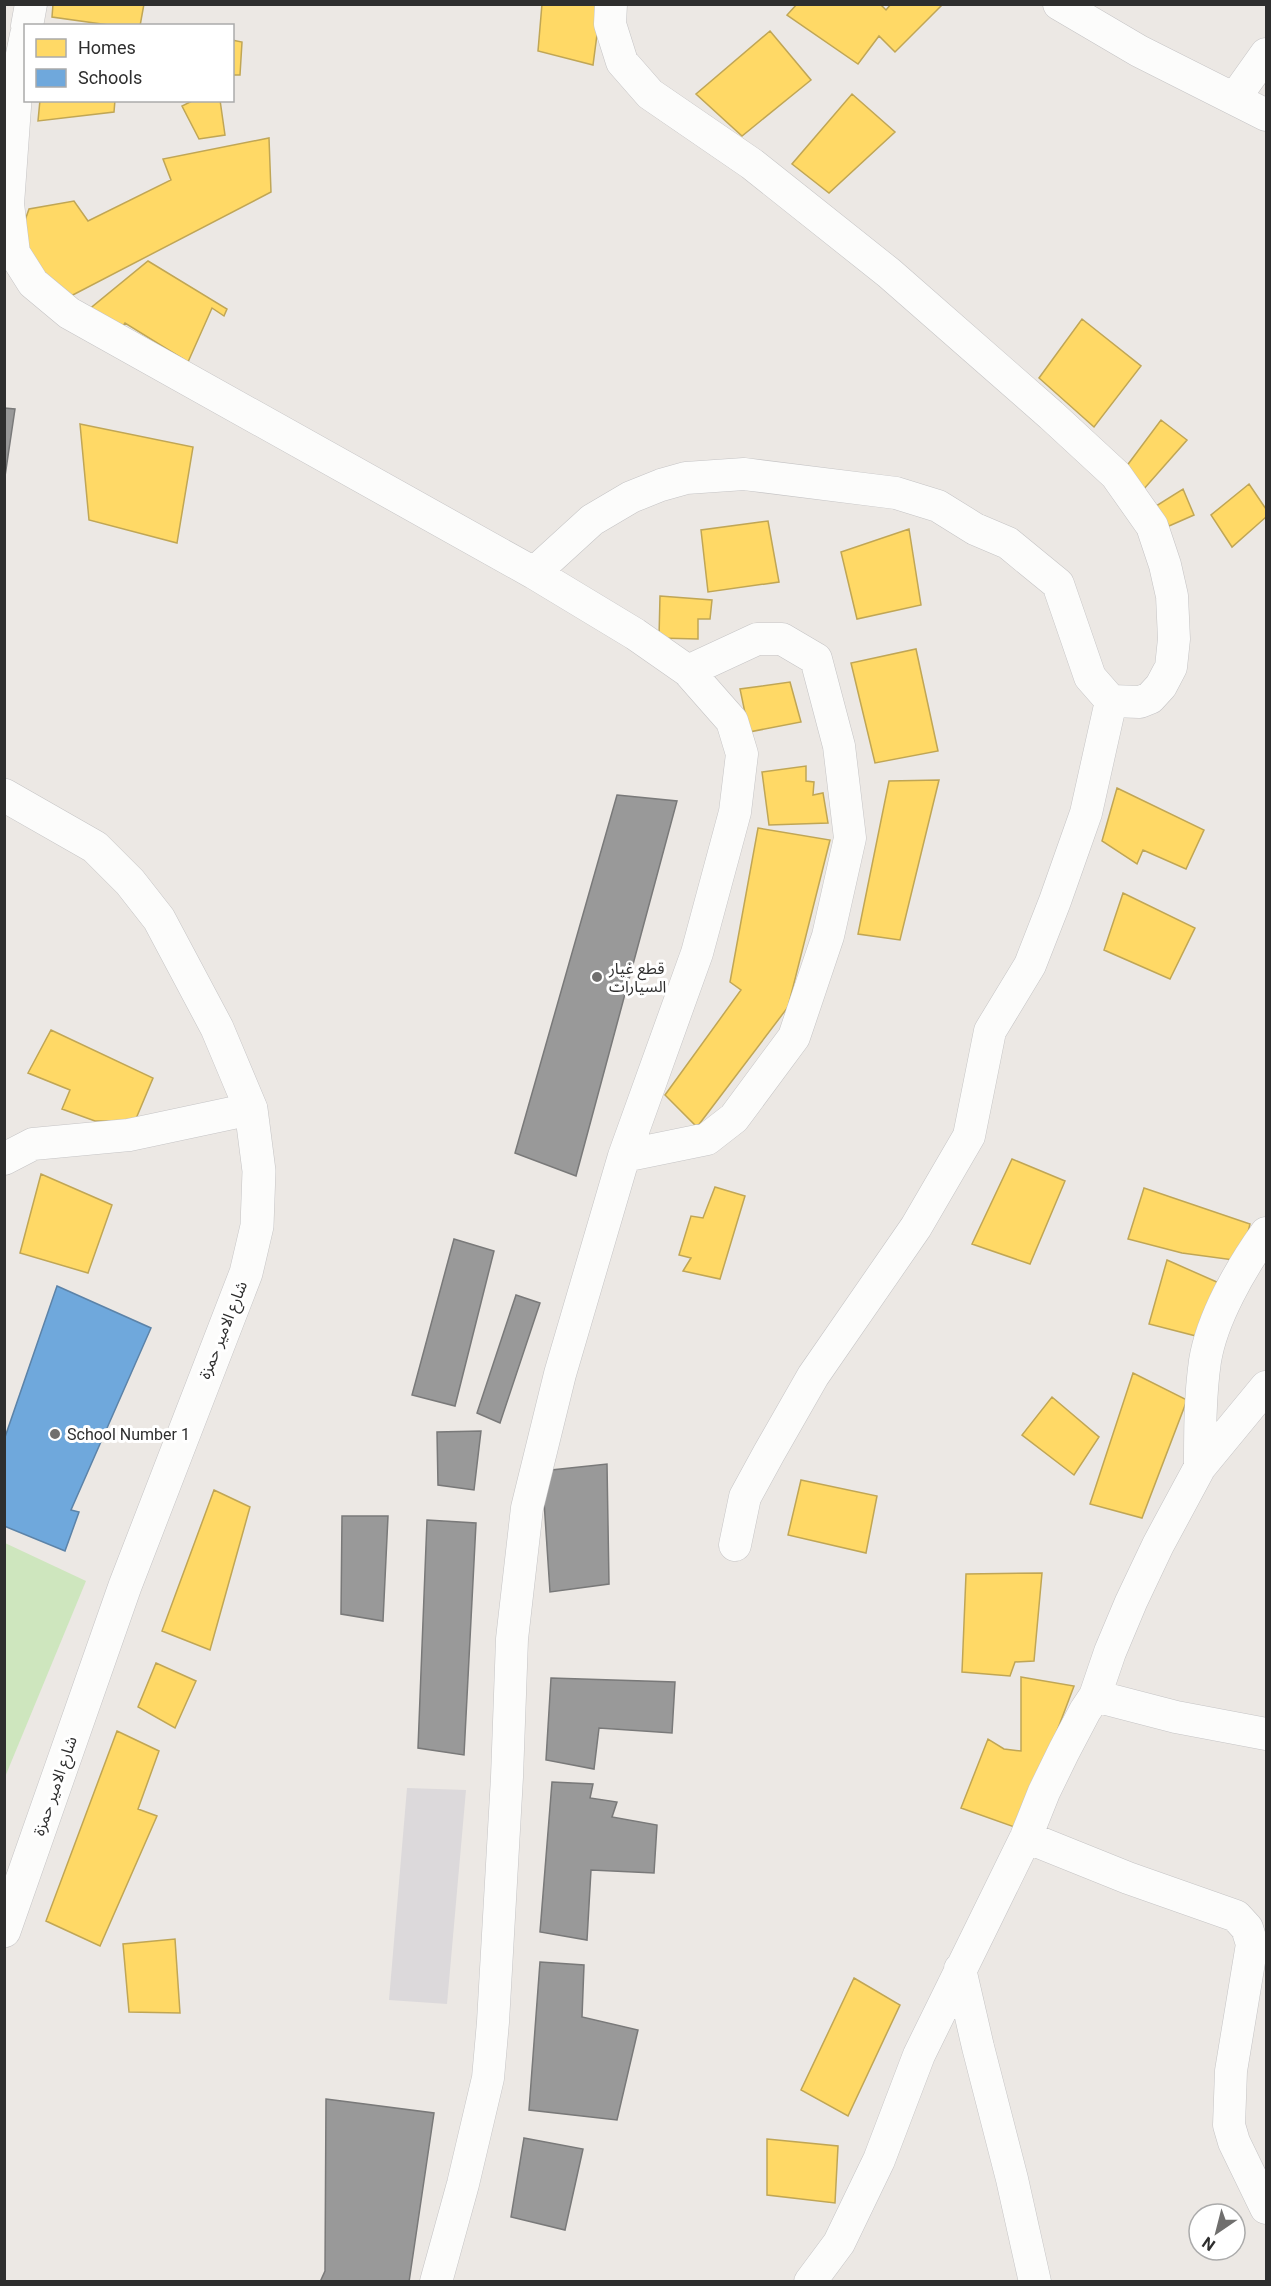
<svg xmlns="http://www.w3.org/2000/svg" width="1271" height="2286" font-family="Roboto,'Noto Sans Arabic',sans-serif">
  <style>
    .industrial { fill: #dcd9db }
    .green { fill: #cee6be }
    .homes { fill: #ffd966; stroke: #c0a655; stroke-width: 1.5 }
    .schools { fill: #6fa8dc; stroke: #5c83a8; stroke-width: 1.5 }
    .industry { fill: #999; stroke: #797979; stroke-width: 1.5 }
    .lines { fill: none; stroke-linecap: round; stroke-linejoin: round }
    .minor-casing { stroke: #c5c4c5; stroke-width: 33 }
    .secondary-casing { stroke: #c5c4c5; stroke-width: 34 }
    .minor { stroke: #fcfcfb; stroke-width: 32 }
    .secondary { stroke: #fcfcfb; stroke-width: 33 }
    .poi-dot { fill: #706f6e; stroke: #fff; stroke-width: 2 }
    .labels { text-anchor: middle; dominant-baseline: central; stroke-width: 6; stroke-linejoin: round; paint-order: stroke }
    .poi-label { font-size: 16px; fill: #2e2e2e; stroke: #fff; text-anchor: start }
    .street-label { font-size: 16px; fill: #2e2e2e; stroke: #fff }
  </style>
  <rect width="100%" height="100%" fill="#ece8e4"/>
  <path class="industrial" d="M 407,1788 L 466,1790 L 447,2004 L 389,2000 Z"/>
  <path class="green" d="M 5,1543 L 86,1581 L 5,1777 Z"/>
  <path class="homes" d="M 53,4 L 144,4 L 140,26 L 116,26 L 52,17 Z
    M 542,4 L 601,4 L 593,65 L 538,51 Z
    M 797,4 L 880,4 L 886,10 L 891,4 L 943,4 L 895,52 L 879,36 L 858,64 L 787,15 Z
    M 770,31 L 811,80 L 742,136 L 696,94 Z
    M 232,40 L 242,42 L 240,75 L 232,75 Z
    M 852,94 L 895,132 L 829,193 L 792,164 Z
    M 40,100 L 115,100 L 114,112 L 38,121 Z
    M 194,100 L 220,100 L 225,135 L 199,139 L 182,106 Z
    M 269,138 L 271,192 L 67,298 L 17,243 L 29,209 L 74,201 L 88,221 L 171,180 L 163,159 Z
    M 148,261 L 227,309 L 224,316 L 212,308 L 188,362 L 125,323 L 119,332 L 87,311 Z
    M 1082,319 L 1141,366 L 1094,427 L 1039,378 Z
    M 1161,420 L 1187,440 L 1143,490 L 1123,471 Z
    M 80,424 L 193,447 L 177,543 L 89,520 Z
    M 1249,484 L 1266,509 L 1266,517 L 1232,547 L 1211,515 Z
    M 1183,489 L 1194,515 L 1169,526 L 1156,506 Z
    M 768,521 L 779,582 L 708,592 L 701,530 Z
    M 909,529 L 921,605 L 857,619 L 841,552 Z
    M 660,596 L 712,600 L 710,619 L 698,619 L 698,639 L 659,638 Z
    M 916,649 L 938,751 L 875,763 L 851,663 Z
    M 790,682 L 801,722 L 749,732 L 740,689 Z
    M 806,766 L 806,781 L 814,782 L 813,795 L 823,793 L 828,823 L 769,825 L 762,772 Z
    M 939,780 L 900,940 L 858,934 L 889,781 Z
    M 1117,788 L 1204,830 L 1186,869 L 1143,850 L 1137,864 L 1102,841 Z
    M 758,828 L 830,840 L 788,1007 L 697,1127 L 665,1095 L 741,990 L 730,982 Z
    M 1123,893 L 1195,928 L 1170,979 L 1104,950 Z
    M 51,1030 L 153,1078 L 135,1121 L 95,1121 L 62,1109 L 70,1090 L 28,1073 Z
    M 1012,1159 L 1065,1181 L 1030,1264 L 972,1244 Z
    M 41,1174 L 112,1205 L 88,1273 L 20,1253 Z
    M 715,1187 L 745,1196 L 720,1279 L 683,1271 L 691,1258 L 679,1255 L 691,1216 L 703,1218 Z
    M 1144,1188 L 1250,1224 L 1241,1261 L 1182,1253 L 1128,1239 Z
    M 1167,1260 L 1219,1283 L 1200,1337 L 1149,1324 Z
    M 1133,1373 L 1187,1400 L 1142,1518 L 1090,1504 Z
    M 1052,1397 L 1099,1437 L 1074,1475 L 1022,1435 Z
    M 801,1480 L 877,1496 L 866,1553 L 788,1535 Z
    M 214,1490 L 250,1507 L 210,1650 L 162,1631 Z
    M 1042,1573 L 1034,1661 L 1015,1662 L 1010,1676 L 962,1672 L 966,1574 Z
    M 156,1663 L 196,1681 L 175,1728 L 138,1707 Z
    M 1021,1677 L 1074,1686 L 1020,1829 L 961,1808 L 988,1739 L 1004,1749 L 1021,1751 Z
    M 117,1731 L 159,1751 L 138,1809 L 157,1816 L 100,1946 L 46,1921 Z
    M 175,1939 L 180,2013 L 129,2012 L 123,1944 Z
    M 854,1978 L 900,2005 L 848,2116 L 801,2090 Z
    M 767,2139 L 838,2146 L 835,2203 L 767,2195 Z"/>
  <path class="schools" d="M 57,1286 L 151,1328 L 71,1510 L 79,1512 L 65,1551 L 4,1526 L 4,1440 Z"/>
  <path class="industry" d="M 4,408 L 15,409 L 4,483 Z
    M 617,795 L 677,801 L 576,1176 L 515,1153 Z
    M 454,1239 L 494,1251 L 455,1406 L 412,1395 Z
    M 516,1295 L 540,1303 L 500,1423 L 477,1413 Z
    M 481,1431 L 474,1490 L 438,1485 L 437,1432 Z
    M 607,1464 L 609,1584 L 550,1592 L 542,1471 Z
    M 342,1516 L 388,1516 L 383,1621 L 341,1614 Z
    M 427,1520 L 476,1523 L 464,1755 L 418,1748 Z
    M 551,1678 L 675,1682 L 672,1733 L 599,1728 L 594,1769 L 546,1760 Z
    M 552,1782 L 593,1784 L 590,1798 L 617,1802 L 612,1817 L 657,1825 L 654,1873 L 591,1870 L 587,1940 L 540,1932 Z
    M 540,1962 L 584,1965 L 582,2017 L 638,2030 L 617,2120 L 529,2110 Z
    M 326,2099 L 434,2113 L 409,2282 L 320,2282 L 325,2271 Z
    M 524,2138 L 583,2149 L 565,2230 L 511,2217 Z"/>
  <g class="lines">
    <defs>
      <path id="minor" d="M 1059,4 L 1139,51 L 1266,115
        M 27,26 L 31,4
        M 26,35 L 17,79 L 8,204 L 14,253 L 33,283 L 69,313 L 534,573 L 635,634 L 688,671 L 732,721 L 742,754 L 735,812 L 697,953 L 624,1156 L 560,1374 L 527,1508 L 512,1639 L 507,1777 L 493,2022 L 488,2078 L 463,2184 L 436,2282
        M 1234,99 L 1266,54
        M 534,573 L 592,520 L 631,497 L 661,485 L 686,478 L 744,474 L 896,493 L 938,506 L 975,529 L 1008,543 L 1058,584 L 1090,677 L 1111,701 L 1140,702 L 1150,698 L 1161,686 L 1171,667 L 1174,639 L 1172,596 L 1165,565 L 1152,526 L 1116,475 L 1051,415 L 889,273 L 752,164 L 650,94 L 622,62 L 610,24 L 611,4
        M 624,1156 L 707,1139 L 734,1118 L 794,1037 L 828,936 L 850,838 L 839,746 L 816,659 L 782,639 L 757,639 L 688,671
        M 4,1159 L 33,1144 L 129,1135 L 251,1109
        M 1200,1467 C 1200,1432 1200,1396 1205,1361 C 1212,1318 1241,1268 1266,1233
        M 735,1545 L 745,1497 L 769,1453 L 813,1376 L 916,1227 L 969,1136 L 990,1031 L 1030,965 L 1055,901 L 1086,813 L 1111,701
        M 1095,1696 L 1176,1717 L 1266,1734
        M 1026,1837 L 1128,1878 L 1236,1916 L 1247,1928 L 1252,1944 L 1231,2071 L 1229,2125 L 1234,2142 L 1266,2208
        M 960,1969 L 978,2047 L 1012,2179 L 1035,2282
        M 810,2282 L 839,2243 L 879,2160 L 919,2055 L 1026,1837 L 1044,1792 L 1064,1751 L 1085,1711 L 1095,1696 L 1110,1652 L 1131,1602 L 1158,1545 L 1200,1467 L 1266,1387"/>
      <path id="secondary" d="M 4,795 L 95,847 L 130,882 L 159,919 L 217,1028 L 251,1109 L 259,1171 L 257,1226 L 246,1273 L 125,1586 L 4,1931"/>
    </defs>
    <use href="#minor" class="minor-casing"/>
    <use href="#secondary" class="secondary-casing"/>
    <use href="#minor" class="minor"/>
    <use href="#secondary" class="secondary"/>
  </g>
  <g class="poi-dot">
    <circle cx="597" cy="977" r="6"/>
    <circle cx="55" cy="1434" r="6"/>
  </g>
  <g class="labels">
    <g class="poi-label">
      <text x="609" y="968">قطع غيار<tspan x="609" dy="18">السيارات</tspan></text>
      <text x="67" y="1434">School Number 1</text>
    </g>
    <g class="street-label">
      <text transform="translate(223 1330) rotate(-68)">شارع الامير حمزة</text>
      <text transform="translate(55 1786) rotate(-71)">شارع الامير حمزة</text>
    </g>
  </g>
  <rect width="1271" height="2286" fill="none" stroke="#2e2e2e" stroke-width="12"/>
  <rect x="24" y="24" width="210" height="78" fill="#ffffff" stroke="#ababab" stroke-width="1.5"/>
  <rect x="36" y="39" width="30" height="18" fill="#ffd966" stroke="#ababab" stroke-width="1.5"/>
  <text x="78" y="54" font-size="18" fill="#2e2e2e">Homes</text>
  <rect x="36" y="69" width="30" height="18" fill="#6fa8dc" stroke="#ababab" stroke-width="1.5"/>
  <text x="78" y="84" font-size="18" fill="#2e2e2e">Schools</text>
  <g transform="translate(1217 2232) rotate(215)"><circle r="28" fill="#ffffff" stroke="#ababab" stroke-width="1.5"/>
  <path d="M0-4.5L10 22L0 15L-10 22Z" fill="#706f6e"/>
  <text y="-9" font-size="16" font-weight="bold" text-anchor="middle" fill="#2e2e2e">N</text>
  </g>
</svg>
